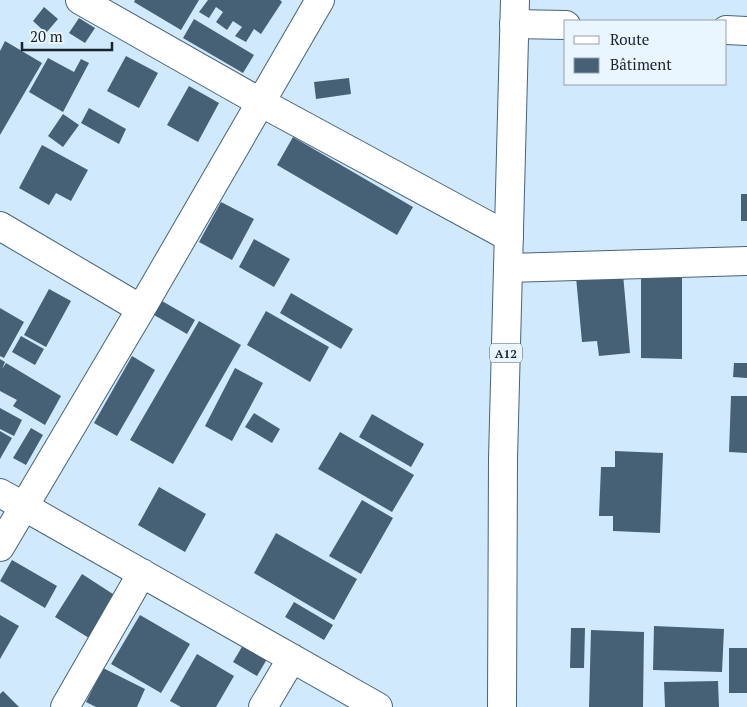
<svg xmlns="http://www.w3.org/2000/svg" width="747" height="707" font-family="'PT Serif',serif">
  <style>
    .building { fill: #466075 }
    .lines { fill: none; stroke-linecap: round; stroke-linejoin: round }
    .street-casing { stroke: #486378; stroke-width: 30 }
    .primary-casing { stroke: #486378; stroke-width: 30 }
    .street { stroke: #fff; stroke-width: 28 }
    .primary { stroke: #fff; stroke-width: 28 }
    .labels { text-anchor: middle; dominant-baseline: central; stroke-width: 5; stroke-linejoin: round; paint-order: stroke }
    .shield { fill: #e9f5ff; stroke: #57626b; stroke-width: 1 }
    .shield-label { font-size: 12px; font-weight: bold; fill: #18232c }
  </style>
  <rect width="100%" height="100%" fill="#d1e9fd"/>
  <path class="building" d="M 135,0 L 199,0 L 181,30 L 134,2 Z
    M 208,0 L 280,0 L 282,2 L 261,34 L 254,29 L 246,42 L 235,36 L 242,27 L 233,21 L 227,30 L 216,22 L 223,12 L 216,7 L 209,18 L 199,12 Z
    M 44,7 L 58,19 L 46,33 L 33,21 Z
    M 79,18 L 95,28 L 85,43 L 69,33 Z
    M 194,19 L 254,55 L 243,73 L 183,38 Z
    M 5,41 L 42,63 L 0,135 L 0,51 Z
    M 126,56 L 158,73 L 139,108 L 107,91 Z
    M 48,58 L 74,72 L 81,59 L 89,63 L 63,112 L 29,92 Z
    M 349,78 L 351,94 L 316,99 L 314,82 Z
    M 189,86 L 219,103 L 198,142 L 167,125 Z
    M 89,108 L 126,129 L 119,144 L 81,123 Z
    M 63,114 L 79,125 L 63,147 L 48,136 Z
    M 293,137 L 413,207 L 397,235 L 277,165 Z
    M 42,145 L 88,170 L 71,201 L 56,193 L 49,205 L 19,188 Z
    M 741,194 L 747,194 L 747,221 L 741,221 Z
    M 221,202 L 254,219 L 232,260 L 199,242 Z
    M 254,239 L 290,259 L 274,287 L 239,267 Z
    M 623,274 L 630,353 L 599,356 L 597,341 L 582,342 L 576,277 Z
    M 641,277 L 682,278 L 682,359 L 641,358 Z
    M 49,289 L 71,301 L 46,347 L 24,335 Z
    M 291,293 L 353,329 L 341,349 L 280,313 Z
    M 162,301 L 195,320 L 187,334 L 154,315 Z
    M 0,308 L 24,322 L 4,358 L 0,356 Z
    M 266,311 L 329,347 L 310,382 L 247,345 Z
    M 199,321 L 241,345 L 173,464 L 130,440 Z
    M 21,336 L 44,349 L 35,365 L 12,352 Z
    M 132,356 L 155,370 L 117,436 L 94,423 Z
    M 0,359 L 5,362 L 2,369 L 6,363 L 61,396 L 45,425 L 13,406 L 17,400 L 0,391 Z
    M 734,363 L 747,363 L 747,378 L 733,377 Z
    M 235,368 L 263,383 L 232,441 L 205,426 Z
    M 731,396 L 747,396 L 747,453 L 729,452 Z
    M 0,408 L 22,420 L 14,436 L 0,429 Z
    M 254,413 L 280,429 L 272,443 L 245,427 Z
    M 372,414 L 424,444 L 411,467 L 359,437 Z
    M 31,428 L 43,435 L 26,465 L 13,458 Z
    M 0,431 L 12,438 L 0,459 Z
    M 340,432 L 414,475 L 392,512 L 318,469 Z
    M 615,451 L 663,453 L 660,533 L 613,531 L 613,516 L 599,516 L 601,467 L 615,467 Z
    M 159,487 L 206,514 L 185,552 L 138,525 Z
    M 362,500 L 393,518 L 361,574 L 329,556 Z
    M 276,533 L 357,579 L 334,620 L 254,573 Z
    M 12,560 L 57,586 L 45,608 L 0,581 Z
    M 82,574 L 116,596 L 89,638 L 55,617 Z
    M 294,602 L 333,625 L 324,640 L 285,617 Z
    M 0,615 L 19,626 L 0,659 Z
    M 140,615 L 190,644 L 161,693 L 111,664 Z
    M 654,626 L 724,629 L 722,672 L 653,670 Z
    M 571,628 L 585,628 L 584,668 L 570,668 Z
    M 591,630 L 644,632 L 643,707 L 589,707 Z
    M 246,640 L 270,654 L 257,676 L 233,662 Z
    M 729,648 L 747,648 L 747,693 L 729,693 Z
    M 197,654 L 234,676 L 216,707 L 181,707 L 170,701 Z
    M 103,668 L 145,689 L 137,707 L 96,707 L 86,702 Z
    M 718,681 L 719,707 L 665,707 L 664,682 Z
    M 3,691 L 19,707 L 0,707 L 0,694 Z"/>
  <g class="lines">
    <defs>
      <path id="street" d="M 80,0 L 260,102 L 509,237
        M 514,24 L 566,25
        M 726,30 L 747,31
        M 0,226 L 141,309
        M 508,268 L 747,261
        M 0,493 L 378,707
        M 0,547 L 141,309 L 320,0
        M 65,707 L 142,573
        M 263,707 L 292,658"/>
      <path id="primary" d="M 502,707 L 503,459 L 515,0"/>
    </defs>
    <use href="#street" class="street-casing"/>
    <use href="#primary" class="primary-casing"/>
    <use href="#street" class="street"/>
    <use href="#primary" class="primary"/>
  </g>
  <g class="labels">
    <rect class="shield" x="490" y="343.5" width="32" height="19" rx="4"/>
    <g class="shield-label">
      <text x="506" y="353">A12</text>
    </g>
  </g>
  <rect x="564" y="20" width="162" height="65" fill="#e9f5ff" stroke="#95a1ab"/>
  <rect x="574" y="36" width="25" height="8" fill="#ffffff" stroke="#95a1ab"/>
  <text x="610" y="45" font-size="15" fill="#18232c">Route</text>
  <rect x="574" y="58" width="25" height="15" fill="#466075" stroke="#95a1ab"/>
  <text x="610" y="70" font-size="15" fill="#18232c">Bâtiment</text>
  <path d="M22 42v8h90v-8" fill="none" stroke="#18232c" stroke-width="2.5"/>
  <text x="30" y="42" font-size="15" fill="#18232c" stroke="#e9f5ff" stroke-width="4" paint-order="stroke">20 m</text>
</svg>
